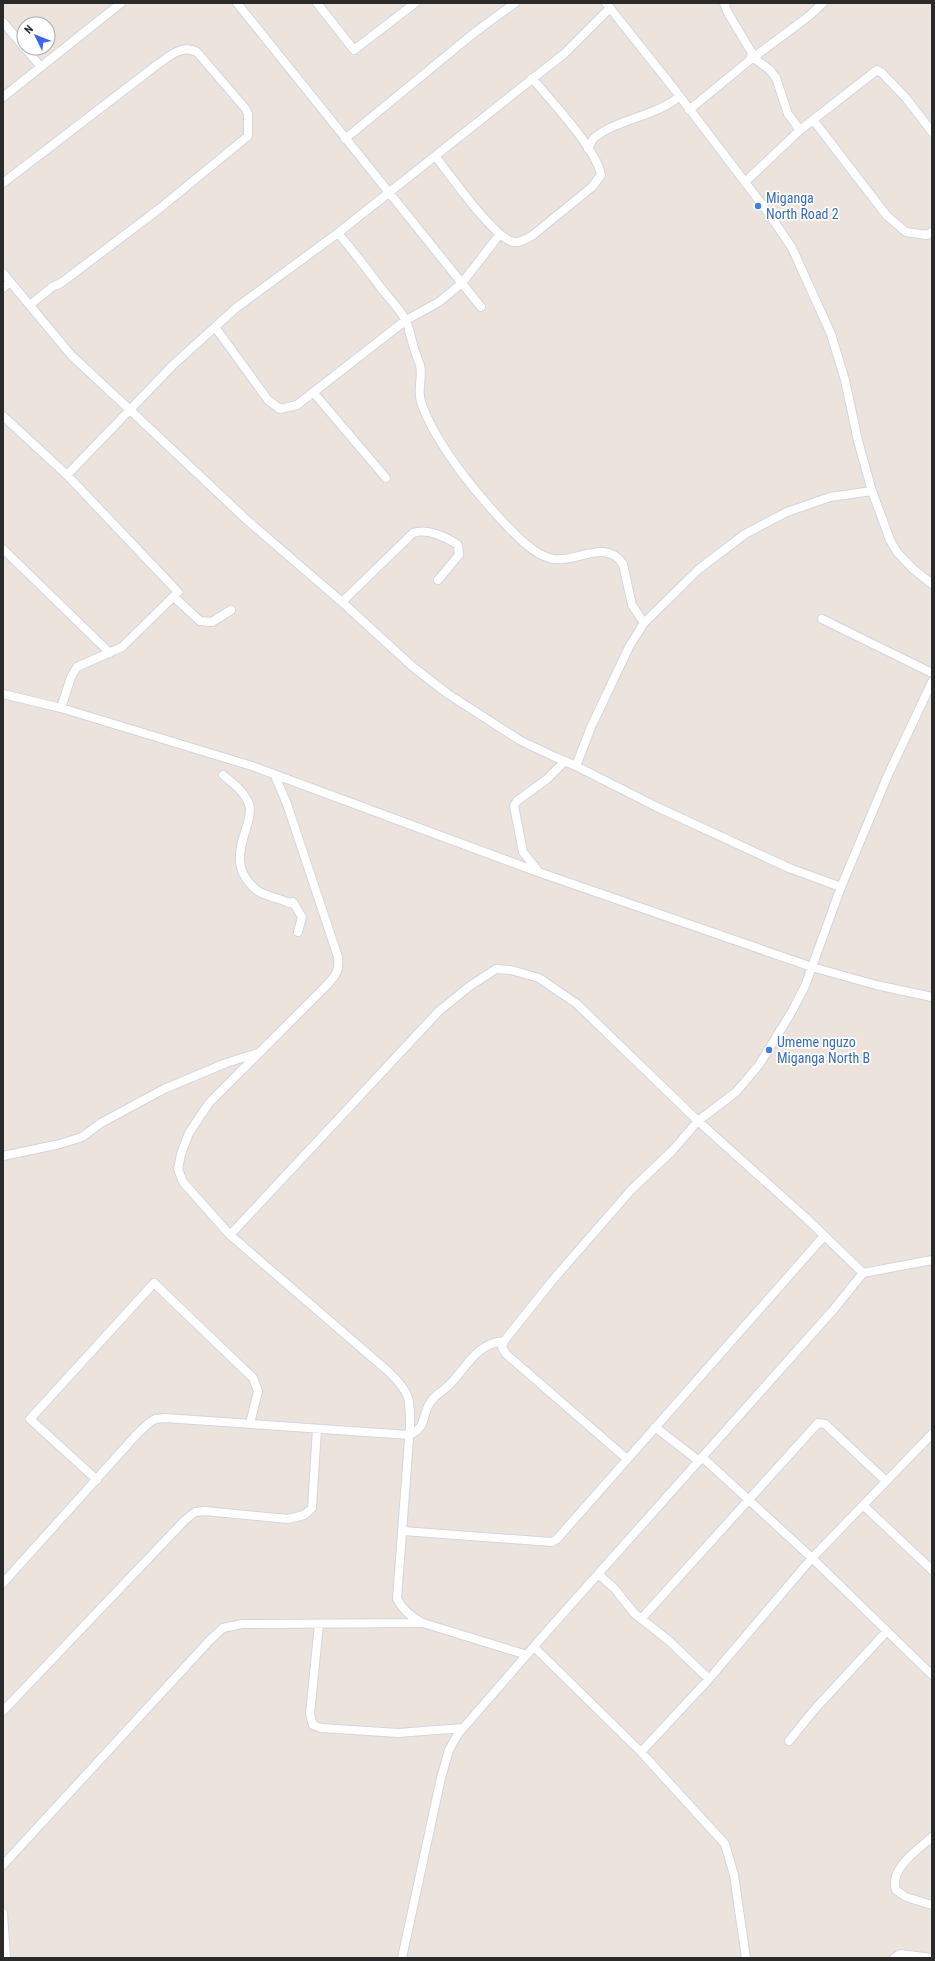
<svg xmlns="http://www.w3.org/2000/svg" width="935" height="1961" font-family="'Roboto Condensed',sans-serif">
  <style>
    .lines { fill: none; stroke-linecap: round; stroke-linejoin: round }
    .minor-casing { stroke: #d1d5e2; stroke-width: 10 }
    .minor { stroke: #fff; stroke-width: 8 }
    .shop-dot { fill: #3f7fe0; stroke: #fff; stroke-width: 1.5 }
    .labels { text-anchor: middle; dominant-baseline: central; stroke-width: 3.5; stroke-linejoin: round; paint-order: stroke }
    .shop-label { font-size: 14px; fill: #366cbe; stroke: #fff; text-anchor: start }
  </style>
  <rect width="100%" height="100%" fill="#ece4dc"/>
  <g class="lines">
    <defs>
      <path id="minor" d="M 237,3 L 481,307
        M 317,3 L 354,50 L 415,3
        M 606,3 L 675,90 L 770,215 L 792,248 L 831,334 L 845,380 L 858,441 L 872,491 L 890,540 L 897,552 L 913,569 L 932,584
        M 3,22 L 24,47
        M 25,48 L 41,67
        M 750,60 L 809,16 L 823,3
        M 3,97 L 121,3
        M 689,110 L 750,60 L 752,53 L 728,13 L 724,3
        M 814,121 L 887,216 L 906,232 L 927,235 L 932,232
        M 800,130 L 877,70 L 882,73 L 906,98 L 932,132
        M 345,139 L 474,33 L 515,3
        M 588,149 C 590,146 591,141 594,138 C 619,118 655,117 680,96
        M 435,156 C 449,173 495,240 514,242 C 521,243 528,238 533,235 L 592,187 L 601,175 C 596,148 550,100 532,78
        M 745,182 L 800,130 L 788,114 L 776,78 L 770,70 L 754,58
        M 3,183 L 158,64 C 170,56 182,44 197,52 L 245,108 L 248,114 L 248,136 L 159,209 L 61,283 L 52,287 L 30,305
        M 338,233 L 565,53 L 610,8
        M 3,273 L 71,355 L 130,410 L 248,521 L 342,602 L 413,667 L 448,694 L 521,741 L 555,757 L 576,766 L 657,807 L 789,868 L 841,887
        M 3,288 L 10,282
        M 215,327 L 268,400 L 280,409 L 297,405 L 406,320 L 439,302 L 462,283 L 500,234
        M 313,392 L 386,478
        M 3,416 L 67,475 L 178,592 L 122,647 L 77,667 L 71,677 L 61,708
        M 67,475 L 173,365 L 236,308 L 338,233 C 353,251 367,269 381,288 C 389,298 399,308 405,319 C 410,328 411,341 415,351 C 416,356 419,361 420,365 C 423,377 417,389 421,402 C 436,446 482,501 515,534 C 525,544 538,556 553,559 C 577,563 605,538 623,564 L 632,605 L 644,623
        M 3,549 L 110,653
        M 174,597 L 200,621 L 212,622 L 231,610
        M 342,602 L 413,533 C 427,528 446,537 458,545 L 459,555 L 438,580
        M 822,619 L 932,673
        M 3,694 L 61,708 L 252,766 L 538,872 L 812,967 L 876,985 L 932,997
        M 576,766 L 591,727 L 629,647 L 644,623 L 699,569 L 745,534 L 787,512 L 830,497 L 872,491
        M 223,775 C 233,783 244,791 249,804 C 251,810 250,815 248,822 C 240,848 231,870 258,891 C 267,897 280,898 289,903 L 293,902 L 302,917 L 298,932
        M 275,776 L 287,804 L 338,957 C 340,970 336,975 327,985 L 209,1103 L 189,1133 L 181,1154 L 178,1169 L 183,1182 L 230,1235 L 389,1372 C 410,1393 410,1397 410,1426 L 397,1599 C 404,1611 411,1617 423,1623 L 527,1655
        M 538,871 L 523,852 L 514,806 L 517,801 L 547,779 L 565,761
        M 3,1156 L 60,1144 L 82,1137 L 101,1123 L 164,1089 L 226,1063 L 258,1053
        M 230,1235 L 439,1011 L 470,986 L 496,969 L 511,970 L 539,978 L 577,1004 L 698,1121 L 806,1218 L 863,1273 L 834,1309 L 550,1628 L 458,1734 L 449,1750 L 441,1778 L 402,1958
        M 863,1273 L 932,1260
        M 655,1427 L 699,1461
        M 702,1457 L 812,1558 L 932,1675
        M 627,1459 L 506,1354 L 502,1347 L 504,1341 L 552,1281 L 631,1190 L 672,1151 L 698,1121 L 736,1092 L 759,1065 L 791,1013 L 805,986 L 841,887 L 888,775 L 932,682
        M 97,1480 L 30,1419 L 154,1283 L 253,1378 L 258,1391 L 250,1424
        M 864,1506 L 932,1570
        M 403,1531 L 552,1542 L 557,1539 L 824,1236
        M 598,1574 L 614,1588 L 634,1613 L 668,1640 L 709,1679
        M 3,1583 L 138,1433 L 149,1423 L 155,1419 L 165,1418 L 409,1435 C 428,1427 421,1416 430,1403 C 434,1395 442,1392 448,1386 C 466,1369 476,1343 504,1341
        M 641,1619 L 818,1423 L 825,1424 L 886,1481
        M 319,1624 L 310,1714 L 313,1725 L 321,1728 L 398,1733 L 463,1728
        M 534,1647 L 641,1752 L 725,1844 L 734,1875 L 746,1958
        M 3,1711 L 185,1520 L 195,1512 L 205,1511 L 288,1519 L 304,1515 L 312,1508 L 317,1429
        M 789,1741 L 814,1710 L 887,1631
        M 641,1752 L 709,1679 L 812,1558 L 932,1434
        M 932,1837 C 918,1850 889,1868 896,1890 L 906,1897 L 932,1905
        M 3,1865 L 210,1640 L 223,1628 L 242,1624 L 422,1623
        M 3,1913 L 6,1958
        M 894,1958 L 900,1954 L 932,1958"/>
    </defs>
    <use href="#minor" class="minor-casing"/>
    <use href="#minor" class="minor"/>
  </g>
  <g class="shop-dot">
    <circle cx="758" cy="206" r="4"/>
    <circle cx="769" cy="1050" r="4"/>
  </g>
  <g class="labels">
    <g class="shop-label">
      <text x="766" y="198">Miganga<tspan x="766" dy="16">North Road 2</tspan></text>
      <text x="777" y="1042">Umeme nguzo<tspan x="777" dy="16">Miganga North B</tspan></text>
    </g>
  </g>
  <rect width="935" height="1961" fill="none" stroke="#2a2a2a" stroke-width="8"/>
  <g transform="translate(36 36) rotate(313)"><circle r="19" fill="#ffffff" stroke="#aaaaaa"/>
  <path d="M0-3L7 15L0 10L-7 15Z" fill="#3d65f7"/>
  <text y="-6" font-size="11" font-weight="bold" text-anchor="middle" fill="#2a2a2a">N</text>
  </g>
</svg>
